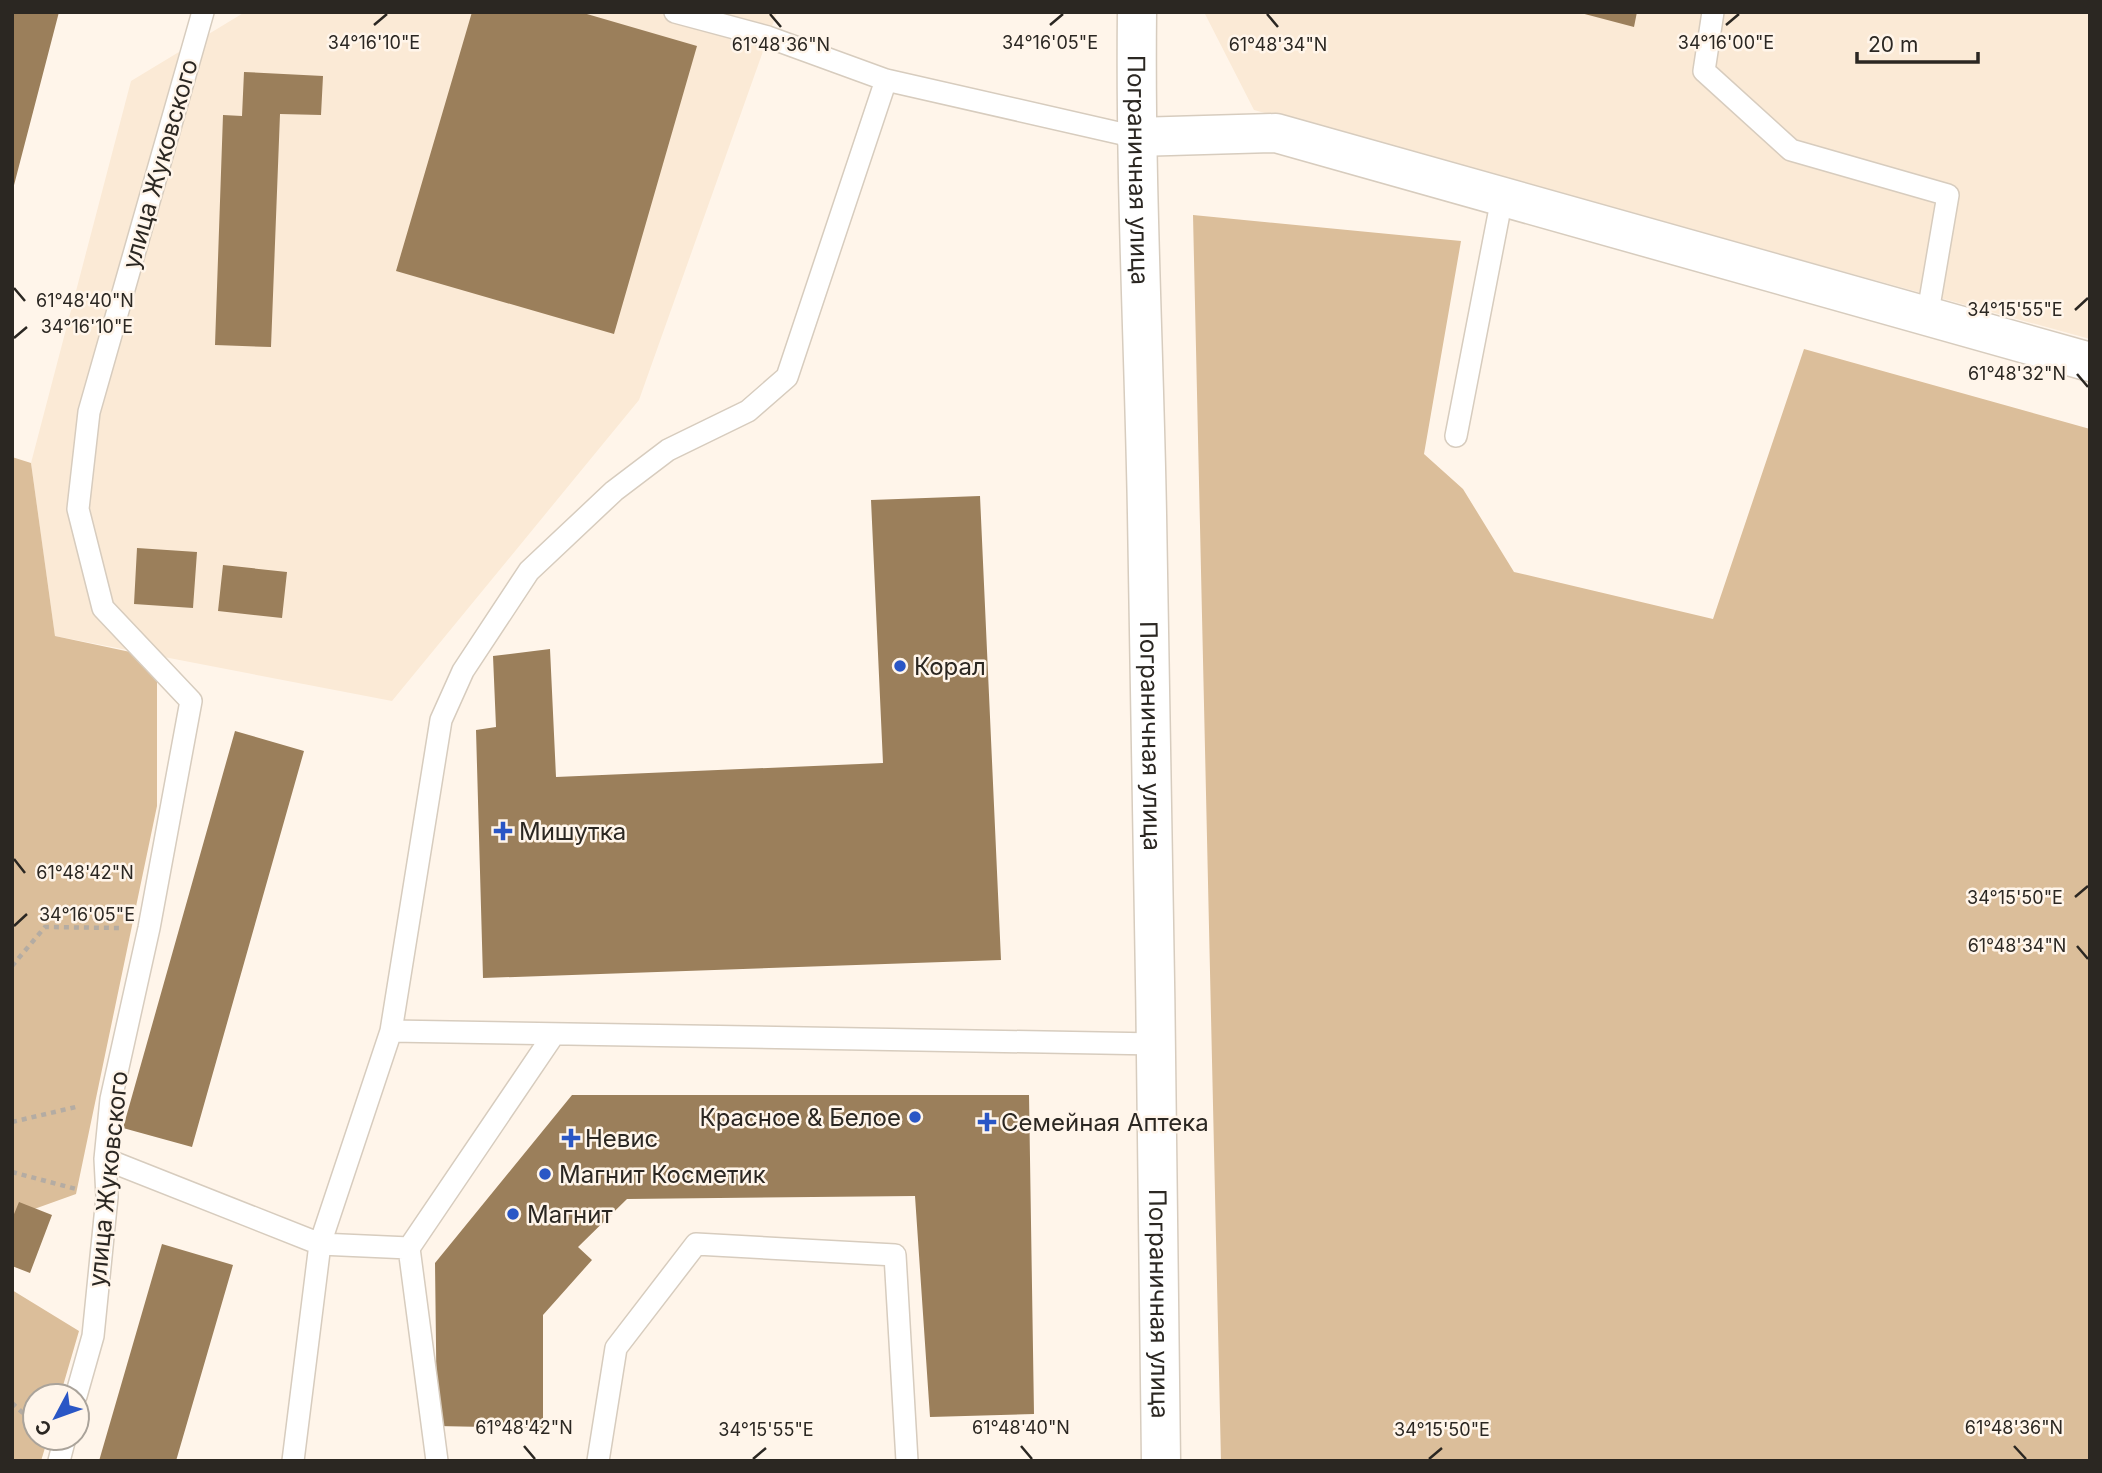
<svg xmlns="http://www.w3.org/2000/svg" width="2102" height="1473" font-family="Inter,sans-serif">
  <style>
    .built { fill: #fbead6 }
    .green { fill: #dbbe9a }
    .building { fill: #9b7f5b }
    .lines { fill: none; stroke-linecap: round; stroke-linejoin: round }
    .service-casing { stroke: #d7ccbe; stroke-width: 24 }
    .minor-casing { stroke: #d7ccbe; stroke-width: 41 }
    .path { stroke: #b4aca3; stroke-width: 4.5; stroke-dasharray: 5 5; stroke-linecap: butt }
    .service { stroke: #fff; stroke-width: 21 }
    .minor { stroke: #fff; stroke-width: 38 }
    .ticks { fill: none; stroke: #2b2722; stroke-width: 2.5 }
    .poi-dot { fill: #2a56c5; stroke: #fff5ea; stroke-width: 2.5 }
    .labels { text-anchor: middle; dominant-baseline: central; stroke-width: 5; stroke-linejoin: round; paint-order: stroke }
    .street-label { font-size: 24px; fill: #2b2722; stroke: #fff5ea }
    .poi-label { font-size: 24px; fill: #2b2722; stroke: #fff5ea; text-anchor: start }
    .ticks-label { font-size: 18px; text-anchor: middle; fill: #2b2722; stroke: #fff5ea; stroke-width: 5; stroke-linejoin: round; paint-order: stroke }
  </style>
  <rect width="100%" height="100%" fill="#fff5ea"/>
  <path class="built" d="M 245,12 L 777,12 L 639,400 L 392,701 L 55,636 L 31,463 L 131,81 Z
    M 1204,12 L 2090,12 L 2090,339 L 1254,110 Z"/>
  <path class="green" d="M 1193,215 L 1461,241 L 1424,454 L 1463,489 L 1514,572 L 1713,619 L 1804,349 L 2090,429 L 2090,1461 L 1221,1461 Z
    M 12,457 L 31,463 L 55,636 L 135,653 L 157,680 L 157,806 L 76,1194 L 12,1217 Z
    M 12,1290 L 79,1331 L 60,1396 L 35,1396 L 35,1438 L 48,1438 L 41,1461 L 12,1461 Z"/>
  <path class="building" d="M 12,12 L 59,12 L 13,189 L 12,188 Z
    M 472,12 L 580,12 L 697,46 L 614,334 L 396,271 Z
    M 1577,12 L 1637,12 L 1634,27 Z
    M 244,72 L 323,76 L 321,115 L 280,114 L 271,347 L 215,345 L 223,115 L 242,116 Z
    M 980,496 L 1001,960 L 483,978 L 476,730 L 496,727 L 493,656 L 550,649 L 556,777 L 883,763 L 871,500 Z
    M 137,548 L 197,552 L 193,608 L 134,604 Z
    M 223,565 L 287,572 L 282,618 L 218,611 Z
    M 235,731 L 304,751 L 192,1147 L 123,1128 Z
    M 572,1095 L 1029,1095 L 1034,1414 L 930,1417 L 915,1196 L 627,1199 L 578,1247 L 592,1260 L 543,1315 L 543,1428 L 437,1426 L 435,1263 Z
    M 19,1202 L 52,1215 L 30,1273 L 12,1266 L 12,1219 Z
    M 162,1244 L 233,1265 L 176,1461 L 99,1461 Z"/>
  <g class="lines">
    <defs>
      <path id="service" d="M 675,12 L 768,37 L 886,80 L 1136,137
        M 1713,12 L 1704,71 L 1791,150 L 1948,195 L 1927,318
        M 1456,436 L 1502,198
        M 391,1031 L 1157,1044
        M 105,1159 L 320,1244 L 409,1248
        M 76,1396 L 93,1336 L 107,1197 L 105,1159 L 111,1099 L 149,928 L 191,701 L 103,608 L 78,509 L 89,412 L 203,12
        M 59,1461 L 65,1438
        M 293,1461 L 320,1244 L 391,1031 L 441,720 L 463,671 L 529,571 L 614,491 L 668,450 L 748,411 L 787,377 L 886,80
        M 437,1461 L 409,1248 L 554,1034
        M 598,1461 L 616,1348 L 696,1244 L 895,1255 L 907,1461"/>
      <g id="minor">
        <path id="s1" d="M 1137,12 C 1135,180 1144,347 1147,514 C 1153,830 1158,1145 1161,1461"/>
        <path d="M 1136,137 L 1276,133 L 2090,362"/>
      </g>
    </defs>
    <use href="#service" class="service-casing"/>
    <use href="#minor" class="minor-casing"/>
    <path class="path" d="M 12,966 L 45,927 L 119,928
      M 12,1122 L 80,1106
      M 12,1172 L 76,1189
      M 12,1403 L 35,1424"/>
    <use href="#service" class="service"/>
    <use href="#minor" class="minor"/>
  </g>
  <path class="ticks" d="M 770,14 L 781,27M 1267,14 L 1278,27M 374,25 L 387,14M 1050,25 L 1063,14M 1726,25 L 1739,14M 14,288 L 25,301M 2075,310 L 2088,298M 14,338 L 27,327M 2077,374 L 2088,387M 14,859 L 25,873M 2075,897 L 2088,886M 14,926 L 27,914M 2077,946 L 2088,959M 524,1446 L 535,1459M 1021,1446 L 1032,1459M 2014,1446 L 2026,1459M 753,1459 L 766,1448M 1429,1459 L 1442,1448"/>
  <g class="poi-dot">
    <circle cx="900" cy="666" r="7"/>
    <path d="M499.5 820.5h7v7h7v7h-7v7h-7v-7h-7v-7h7z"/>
    <circle cx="915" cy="1117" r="7"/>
    <path d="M983.5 1111.5h7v7h7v7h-7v7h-7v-7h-7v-7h7z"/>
    <path d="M567.5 1127.5h7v7h7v7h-7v7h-7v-7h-7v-7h7z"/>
    <circle cx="545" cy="1174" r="7"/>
    <circle cx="513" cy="1214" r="7"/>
  </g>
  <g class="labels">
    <g class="street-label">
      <text transform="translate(160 164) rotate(-74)">улица Жуковского</text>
      <text stroke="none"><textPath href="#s1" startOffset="158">Пограничная улица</textPath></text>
      <text stroke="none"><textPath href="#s1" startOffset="724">Пограничная улица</textPath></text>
      <text transform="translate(108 1179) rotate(-84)">улица Жуковского</text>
      <text stroke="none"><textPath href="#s1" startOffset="1292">Пограничная улица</textPath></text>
    </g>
    <g class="poi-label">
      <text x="914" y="666">Корал</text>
      <text x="519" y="831">Мишутка</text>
      <text x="901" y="1117" text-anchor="end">Красное &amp; Белое</text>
      <text x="1001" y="1122">Семейная Аптека</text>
      <text x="585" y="1138">Невис</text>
      <text x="559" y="1174">Магнит Косметик</text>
      <text x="527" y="1214">Магнит</text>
    </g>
  </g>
  <g class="ticks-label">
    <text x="374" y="49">34°16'10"E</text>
    <text x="1050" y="49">34°16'05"E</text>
    <text x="1726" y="49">34°16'00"E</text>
    <text x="781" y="51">61°48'36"N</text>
    <text x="1278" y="51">61°48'34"N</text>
    <text x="85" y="307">61°48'40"N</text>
    <text x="2015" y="316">34°15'55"E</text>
    <text x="87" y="333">34°16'10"E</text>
    <text x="2017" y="380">61°48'32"N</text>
    <text x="85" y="879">61°48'42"N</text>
    <text x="2015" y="904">34°15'50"E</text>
    <text x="87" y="921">34°16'05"E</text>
    <text x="2017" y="952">61°48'34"N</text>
    <text x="524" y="1434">61°48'42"N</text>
    <text x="1021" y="1434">61°48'40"N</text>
    <text x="2014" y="1434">61°48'36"N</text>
    <text x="766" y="1436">34°15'55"E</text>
    <text x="1442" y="1436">34°15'50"E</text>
  </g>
  <rect width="2102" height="1473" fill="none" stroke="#2b2722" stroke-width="28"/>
  <g transform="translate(56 1417) rotate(229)"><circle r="33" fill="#fff5ea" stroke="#aaa39a" stroke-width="2"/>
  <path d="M0-5L12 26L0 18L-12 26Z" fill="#2a56c5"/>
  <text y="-10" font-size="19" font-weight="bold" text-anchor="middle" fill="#2b2722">С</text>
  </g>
  <path d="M1857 52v10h121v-10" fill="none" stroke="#2b2722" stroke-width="3.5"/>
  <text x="1868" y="52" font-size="21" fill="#2b2722" stroke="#fff5ea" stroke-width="5" paint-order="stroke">20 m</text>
</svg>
